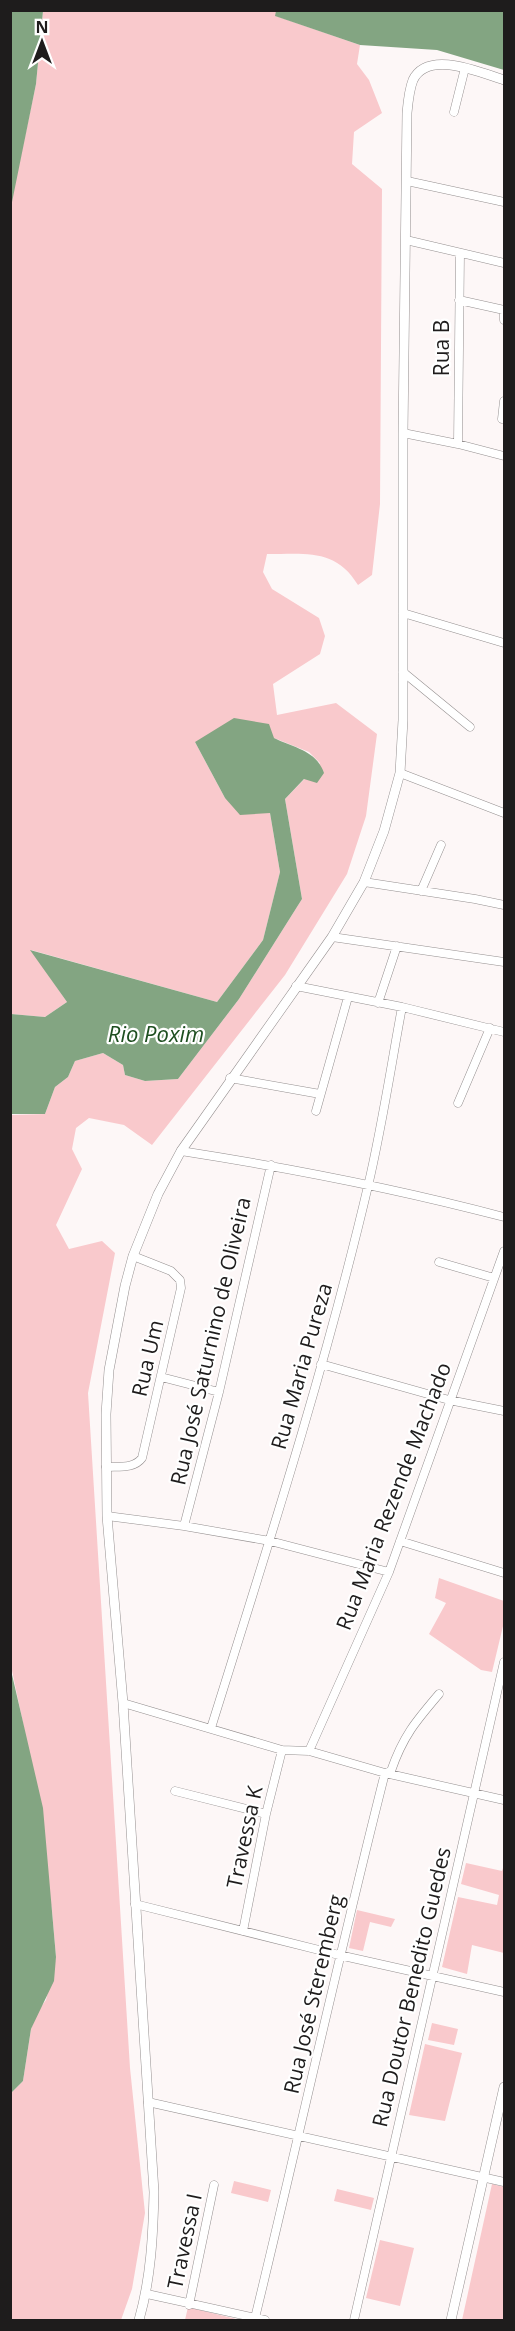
<svg xmlns="http://www.w3.org/2000/svg" width="515" height="2331" font-family="'Open Sans',sans-serif">
  <style>
    .green { fill: #f9c9cc }
    .water { fill: #83a582 }
    .lines { fill: none; stroke-linecap: round; stroke-linejoin: round }
    .minor-casing { stroke: #959090; stroke-width: 9 }
    .tertiary-casing { stroke: #959090; stroke-width: 10 }
    .minor { stroke: #fff; stroke-width: 8 }
    .tertiary { stroke: #fff; stroke-width: 9 }
    .labels { text-anchor: middle; dominant-baseline: central; stroke-width: 4.5; stroke-linejoin: round; paint-order: stroke }
    .street-label { font-size: 21px; fill: #1e1c1c; stroke: #fff }
    .water-label { font-size: 22px; font-style: italic; fill: #1e4f20; stroke: #fff }
  </style>
  <rect width="100%" height="100%" fill="#fdf7f7"/>
  <path class="green" d="M 43,11 L 276,11 L 276,16 L 360,45 L 357,64 L 369,80 L 382,113 L 354,132 L 352,164 L 382,189 L 380,504 L 372,575 L 358,585 C 336,548 305,554 267,554 L 263,572 L 272,589 L 319,618 L 325,636 L 320,654 L 273,684 L 277,715 L 336,703 L 377,734 L 366,816 L 347,874 L 285,975 L 152,1145 L 124,1125 L 89,1118 L 76,1128 L 72,1149 L 82,1169 L 56,1225 L 69,1249 L 102,1241 L 115,1253 L 88,1393 L 130,2068 L 145,2213 L 132,2289 L 121,2320 L 11,2320 L 11,2093 L 23,2081 L 31,2029 L 38,2011 L 46,2000 L 56,1957 L 52,1911 L 23,1723 L 11,1666 L 10,1115 L 45,1114 L 55,1087 L 68,1077 L 75,1061 L 103,1053 L 123,1065 L 125,1075 L 145,1081 L 178,1079 L 239,999 L 302,899 L 285,799 L 320,763 L 309,752 L 274,738 L 195,742 L 225,798 L 270,813 L 280,872 L 263,940 L 217,1002 L 31,950 L 67,1002 L 45,1017 L 11,1014 L 10,207 L 36,84 Z
    M 439,1578 L 504,1601 L 504,1622 L 492,1672 L 481,1670 L 429,1634 L 446,1603 L 435,1598 Z
    M 466,1863 L 502,1871 L 504,1865 L 504,1953 L 472,1945 L 467,1974 L 442,1967 L 458,1897 L 497,1905 L 499,1895 L 461,1884 Z
    M 357,1910 L 395,1919 L 391,1927 L 370,1922 L 363,1951 L 349,1948 Z
    M 432,2023 L 458,2029 L 454,2045 L 428,2040 Z
    M 425,2044 L 462,2053 L 445,2121 L 409,2115 Z
    M 234,2181 L 271,2190 L 268,2202 L 231,2193 Z
    M 492,2184 L 504,2187 L 504,2320 L 462,2320 Z
    M 337,2189 L 374,2198 L 371,2210 L 334,2201 Z
    M 380,2240 L 414,2248 L 400,2306 L 366,2298 Z
    M 188,2307 L 240,2320 L 185,2320 Z"/>
  <path class="water" d="M 11,10 L 43,11 L 36,84 L 11,207 Z
    M 276,11 L 504,11 L 504,70 L 437,50 L 360,45 L 275,16 Z
    M 234,718 L 269,724 L 274,738 C 294,748 316,750 324,773 L 317,783 L 304,779 L 285,799 L 302,899 L 239,999 L 178,1079 L 145,1081 L 125,1075 L 123,1065 L 103,1053 L 75,1061 L 68,1077 L 55,1087 L 45,1114 L 11,1114 L 11,1014 L 45,1017 L 67,1002 L 30,950 L 217,1002 L 263,940 L 280,872 L 270,813 L 240,815 L 225,798 L 195,742 Z
    M 10,1666 L 43,1808 L 56,1957 L 54,1981 L 31,2029 L 23,2081 L 11,2093 Z"/>
  <g class="lines">
    <defs>
      <path id="minor" d="M 454,112 L 465,68
        M 407,181 L 504,202
        M 406,240 L 504,263
        M 459,300 L 504,310
        M 504,310 L 504,320
        M 502,419 L 504,401
        M 403,433 L 458,444 L 504,456
        M 458,444 L 460,253
        M 403,613 L 504,643
        M 403,672 L 470,727
        M 400,773 L 504,813
        M 364,882 L 475,899 L 504,905
        M 421,891 L 441,845
        M 332,937 L 504,962
        M 296,986 L 402,1007 L 504,1032
        M 378,1003 L 397,946
        M 230,1078 L 320,1094
        M 458,1103 L 490,1028
        M 316,1111 L 348,997
        M 181,1151 C 290,1168 398,1189 504,1217
        M 439,1262 L 494,1278
        M 321,1364 L 449,1400 L 504,1411
        M 161,1377 L 219,1392
        M 106,1467 C 118,1466 134,1469 142,1458 L 181,1288 L 180,1280 L 171,1271 L 133,1256
        M 107,1516 L 184,1526 L 270,1541 L 389,1572
        M 184,1526 L 219,1392 L 271,1165
        M 400,1541 L 504,1573
        M 123,1703 L 282,1750 L 309,1751 L 385,1773 L 504,1800
        M 211,1728 C 267,1549 325,1369 368,1186 C 382,1127 391,1066 402,1007
        M 309,1751 L 389,1572 L 504,1251
        M 175,1791 L 266,1814
        M 135,1904 L 339,1955 L 504,1992
        M 243,1931 L 266,1814 L 282,1750
        M 148,2102 L 504,2182
        M 147,2294 L 265,2320
        M 189,2305 L 214,2185
        M 253,2320 L 255,2318 C 299,2137 339,1954 385,1773 L 391,1771 C 403,1736 416,1721 439,1694
        M 354,2320 L 504,1662"/>
      <path id="tertiary" d="M 139,2320 C 151,2278 153,2235 154,2192 L 123,1703 L 107,1516 L 106,1414 L 109,1370 L 125,1286 L 133,1256 L 158,1194 L 181,1151 L 332,937 L 364,882 L 384,831 L 400,773 L 403,720 L 403,433 L 407,113 C 408,102 409,90 413,80 C 428,49 481,73 504,80
        M 451,2320 L 504,2087"/>
    </defs>
    <use href="#minor" class="minor-casing"/>
    <use href="#tertiary" class="tertiary-casing"/>
    <use href="#minor" class="minor"/>
    <use href="#tertiary" class="tertiary"/>
  </g>
  <g class="labels">
    <g class="street-label">
      <text transform="translate(441 348) rotate(-90)">Rua B</text>
      <text transform="translate(210 1341) rotate(-77)">Rua José Saturnino de Oliveira</text>
      <text transform="translate(147 1358) rotate(-77)">Rua Um</text>
      <text transform="translate(301 1366) rotate(-74)">Rua Maria Pureza</text>
      <text transform="translate(393 1496) rotate(-69)">Rua Maria Rezende Machado</text>
      <text transform="translate(244 1837) rotate(-78)">Travessa K</text>
      <text transform="translate(411 1987) rotate(-77)">Rua Doutor Benedito Guedes</text>
      <text transform="translate(313 1994) rotate(-77)">Rua José Steremberg</text>
      <text transform="translate(184 2241) rotate(-78)">Travessa I</text>
    </g>
    <g class="water-label">
      <text x="156" y="1033">Rio Poxim</text>
    </g>
  </g>
  <rect width="515" height="2331" fill="none" stroke="#1e1c1c" stroke-width="24"/>
  <g transform="translate(42 42)" stroke="#ffffff" stroke-width="4.5" paint-order="stroke">
  <path d="M0-4.5L10 22L0 15L-10 22Z" fill="#1e1c1c"/>
  <text y="-9" font-size="16" font-weight="bold" text-anchor="middle" fill="#1e1c1c">N</text>
  </g>
</svg>
